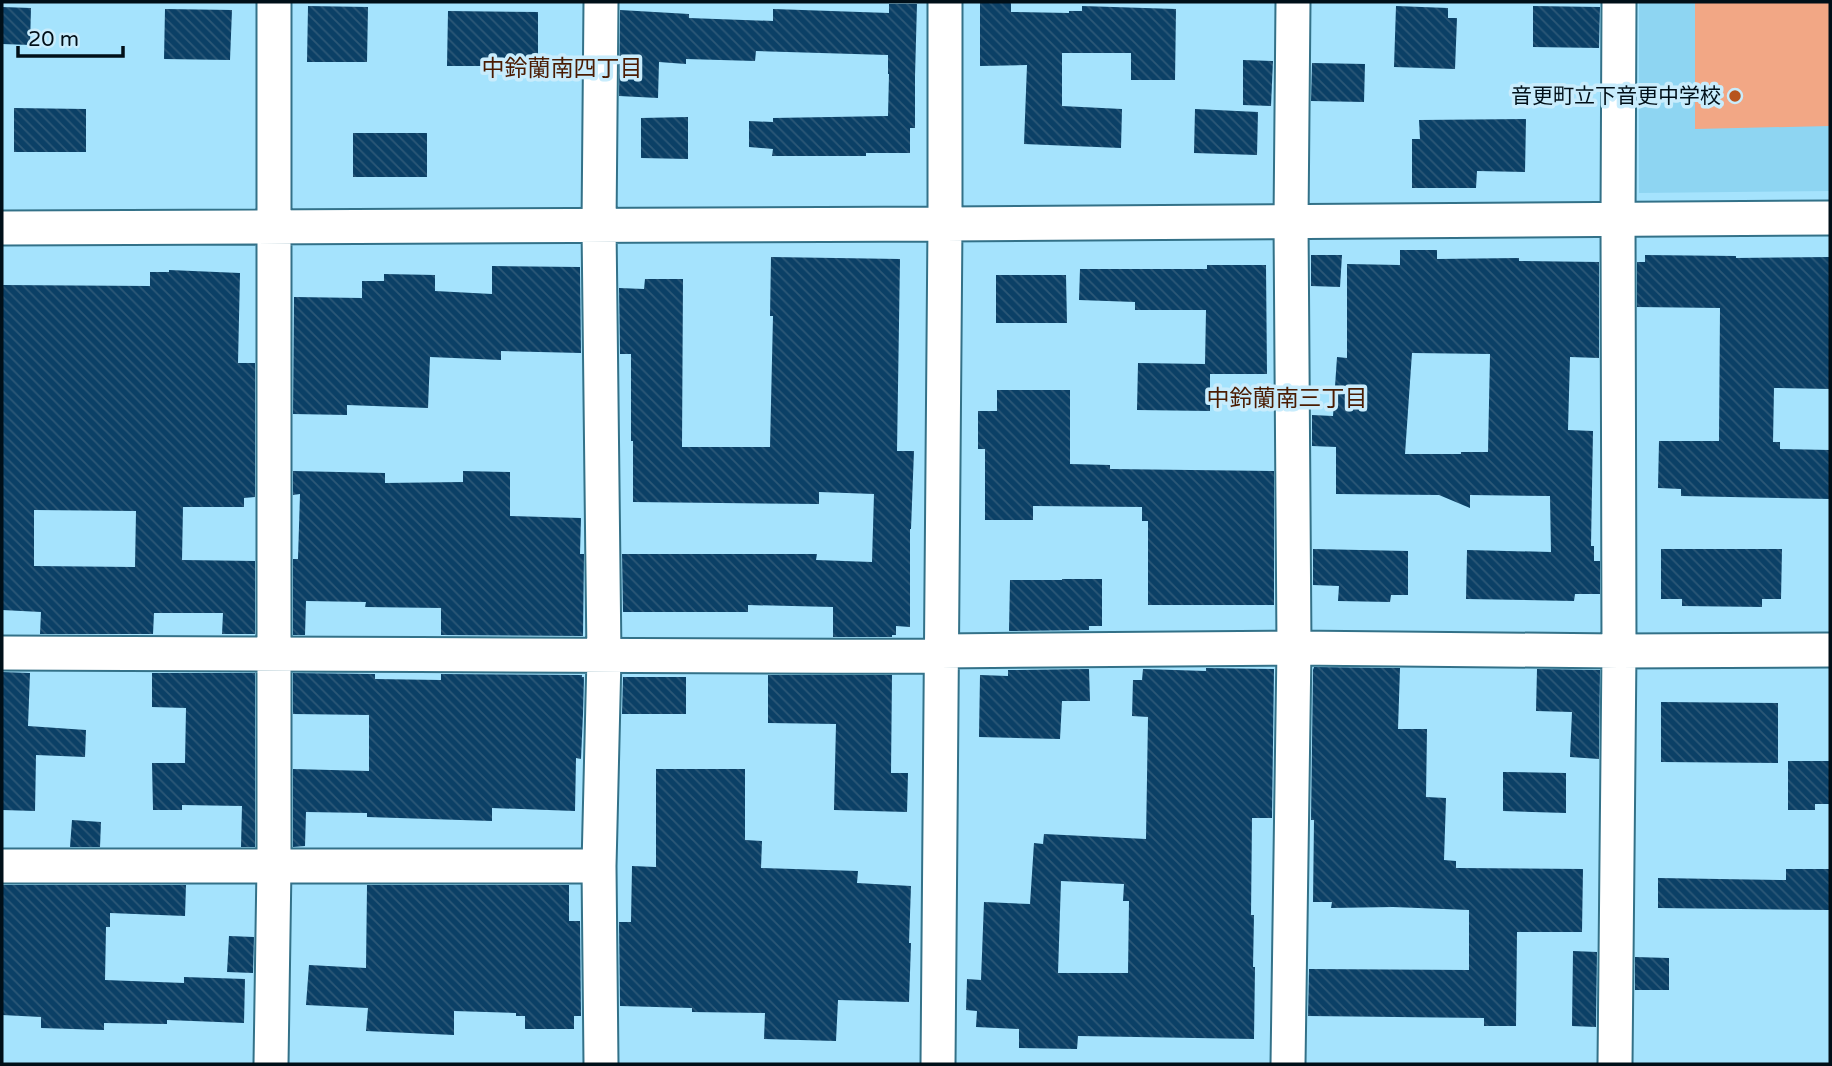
<svg xmlns="http://www.w3.org/2000/svg" width="1832" height="1066" font-family="'Varela Round','Noto Sans JP',sans-serif">
  <style>
    .built { fill: #8ed5f2 }
    .garden { fill: #f2a785 }
    .building { fill: url(#building-back-hatch); fill-rule: evenodd }
    .lines { fill: none; stroke-linecap: round; stroke-linejoin: round }
    .street-casing { stroke: #337188; stroke-width: 37 }
    .street { stroke: #fff; stroke-width: 33 }
    .poi-dot { fill: #b7541d; stroke: #c8ecfc; stroke-width: 2.5 }
    .labels { text-anchor: middle; dominant-baseline: central; stroke-width: 7; stroke-linejoin: round; paint-order: stroke }
    .poi-label { font-size: 21px; fill: #000f18; stroke: #c8ecfc; text-anchor: end }
    .neighbourhood-label { font-size: 23px; fill: #4a1b01; stroke: #c8ecfc }
  </style>
  <defs>
    <pattern id="building-back-hatch" width="6" height="6" patternUnits="userSpaceOnUse" patternTransform="scale(1.75)"><rect width="6" height="6" fill="#0b4066"/><path d="M-1 5l2 2M0 0l6 6M5-1l2 2" fill="none" stroke="#2c5877"/></pattern>
  </defs>
  <rect width="100%" height="100%" fill="#a5e3fd"/>
  <path class="built" d="M 1639,2 L 1830,2 L 1830,191 L 1639,193 Z"/>
  <path class="garden" d="M 1695,2 L 1830,2 L 1830,126 L 1695,129 Z"/>
  <path class="building" d="M 980,2 L 1011,2 L 1011,12 L 1069,13 L 1069,11 L 1082,11 L 1082,6 L 1176,9 L 1175,80 L 1131,80 L 1131,53 L 1062,53 L 1062,106 L 1122,109 L 1121,148 L 1024,144 L 1027,65 L 980,66 Z
    M 889,4 L 917,4 L 915,76 L 915,128 L 910,128 L 910,153 L 866,153 L 866,156 L 772,156 L 773,149 L 749,147 L 749,121 L 773,122 L 773,118 L 888,116 L 889,74 L 888,74 L 888,55 L 756,51 L 755,61 L 686,59 L 686,64 L 659,62 L 658,98 L 619,96 L 620,10 L 689,14 L 689,18 L 773,21 L 773,9 L 889,13 Z
    M 308,6 L 368,7 L 367,62 L 307,62 Z
    M 1396,6 L 1448,8 L 1448,18 L 1457,18 L 1455,69 L 1394,67 Z
    M 1533,6 L 1600,7 L 1599,48 L 1533,47 Z
    M 2,7 L 31,8 L 30,45 L 2,44 Z
    M 165,9 L 232,10 L 230,60 L 164,59 Z
    M 448,11 L 538,12 L 538,66 L 447,66 Z
    M 1243,60 L 1273,61 L 1271,106 L 1243,105 Z
    M 1312,63 L 1365,64 L 1364,102 L 1311,101 Z
    M 14,108 L 86,109 L 86,152 L 14,152 Z
    M 1195,109 L 1258,112 L 1257,155 L 1194,153 Z
    M 688,117 L 688,159 L 641,158 L 641,118 Z
    M 1526,119 L 1525,172 L 1477,171 L 1476,188 L 1412,188 L 1412,139 L 1420,139 L 1419,120 Z
    M 353,133 L 427,133 L 427,177 L 353,177 Z
    M 1400,250 L 1437,250 L 1437,259 L 1519,258 L 1519,261 L 1599,262 L 1599,358 L 1570,357 L 1568,430 L 1593,431 L 1591,546 L 1594,546 L 1594,561 L 1600,561 L 1600,594 L 1575,594 L 1574,601 L 1466,599 L 1467,550 L 1551,552 L 1550,496 L 1470,495 L 1470,508 L 1439,495 L 1336,494 L 1336,447 L 1312,446 L 1312,415 L 1333,416 L 1337,357 L 1347,358 L 1347,264 L 1400,265 ZM 1412,353 L 1490,354 L 1488,452 L 1461,452 L 1461,454 L 1405,454 Z
    M 1311,255 L 1342,255 L 1340,287 L 1311,286 Z
    M 1645,255 L 1736,256 L 1736,258 L 1830,257 L 1830,389 L 1774,388 L 1773,442 L 1780,442 L 1780,449 L 1830,450 L 1830,499 L 1681,496 L 1681,489 L 1658,488 L 1659,441 L 1719,441 L 1720,308 L 1637,307 L 1637,262 L 1645,262 Z
    M 771,257 L 900,259 L 897,451 L 914,451 L 911,529 L 910,529 L 910,627 L 896,626 L 896,635 L 892,635 L 892,637 L 833,637 L 833,607 L 748,605 L 748,612 L 623,612 L 622,554 L 817,554 L 816,560 L 872,562 L 874,494 L 819,492 L 819,504 L 633,502 L 633,441 L 631,441 L 631,354 L 620,354 L 619,288 L 644,289 L 645,279 L 683,279 L 682,447 L 770,447 L 773,316 L 770,316 Z
    M 1207,265 L 1266,265 L 1267,374 L 1210,374 L 1210,411 L 1137,410 L 1138,363 L 1205,364 L 1206,310 L 1135,310 L 1135,302 L 1079,300 L 1080,269 L 1207,269 Z
    M 492,266 L 580,267 L 581,353 L 501,351 L 501,360 L 430,357 L 428,408 L 347,405 L 347,415 L 293,414 L 294,297 L 362,298 L 362,281 L 384,281 L 384,274 L 435,275 L 435,291 L 492,294 Z
    M 169,270 L 240,273 L 238,363 L 255,363 L 255,497 L 244,498 L 244,507 L 183,507 L 182,560 L 255,561 L 255,634 L 222,634 L 223,613 L 154,613 L 153,634 L 40,634 L 41,612 L 2,610 L 2,285 L 150,286 L 150,272 L 169,272 ZM 34,510 L 136,511 L 135,567 L 34,566 Z
    M 996,275 L 1066,275 L 1067,323 L 996,323 Z
    M 997,390 L 1070,390 L 1070,464 L 1110,465 L 1110,469 L 1274,471 L 1274,605 L 1148,605 L 1148,521 L 1142,521 L 1142,507 L 1033,506 L 1033,520 L 985,520 L 985,449 L 978,449 L 978,411 L 997,411 Z
    M 293,471 L 385,473 L 385,483 L 463,482 L 463,471 L 510,472 L 510,516 L 581,518 L 580,554 L 584,554 L 583,636 L 441,635 L 441,608 L 365,607 L 366,602 L 306,601 L 305,635 L 293,635 L 293,559 L 298,559 L 300,494 L 293,495 Z
    M 1313,549 L 1408,551 L 1408,595 L 1391,595 L 1390,602 L 1338,601 L 1339,586 L 1313,585 Z
    M 1661,549 L 1782,549 L 1781,599 L 1762,599 L 1762,607 L 1682,606 L 1682,599 L 1661,599 Z
    M 1062,579 L 1102,579 L 1102,626 L 1089,626 L 1089,630 L 1009,631 L 1010,580 L 1062,580 Z
    M 1314,667 L 1400,668 L 1398,729 L 1427,729 L 1426,797 L 1446,798 L 1444,860 L 1456,861 L 1456,868 L 1583,869 L 1582,932 L 1517,932 L 1516,1026 L 1484,1026 L 1484,1018 L 1308,1016 L 1309,969 L 1469,970 L 1469,910 L 1393,907 L 1331,908 L 1332,902 L 1313,902 L 1314,820 L 1311,820 L 1313,670 Z
    M 1206,668 L 1274,669 L 1272,818 L 1252,818 L 1251,915 L 1254,915 L 1253,967 L 1255,967 L 1254,1039 L 1078,1036 L 1077,1049 L 1019,1048 L 1019,1029 L 976,1027 L 977,1011 L 966,1010 L 967,979 L 981,980 L 984,902 L 1030,904 L 1034,843 L 1043,844 L 1044,834 L 1146,839 L 1148,717 L 1132,716 L 1133,680 L 1142,680 L 1143,669 L 1206,671 ZM 1061,881 L 1124,884 L 1123,901 L 1129,901 L 1128,973 L 1058,973 Z
    M 1089,669 L 1090,701 L 1062,701 L 1060,739 L 979,737 L 980,675 L 1008,676 L 1008,670 Z
    M 1537,669 L 1600,670 L 1599,759 L 1570,757 L 1572,712 L 1536,711 Z
    M 2,672 L 30,673 L 28,726 L 86,730 L 85,757 L 36,755 L 35,811 L 2,810 Z
    M 152,673 L 255,673 L 255,847 L 241,847 L 242,806 L 182,805 L 182,810 L 153,810 L 152,763 L 185,763 L 186,708 L 152,707 Z
    M 293,673 L 375,674 L 375,679 L 441,680 L 441,674 L 582,675 L 582,677 L 584,677 L 583,714 L 581,759 L 576,758 L 575,811 L 492,808 L 492,821 L 367,817 L 367,813 L 306,812 L 305,846 L 293,847 L 293,769 L 369,771 L 369,715 L 293,714 Z
    M 768,675 L 892,675 L 891,773 L 908,773 L 907,812 L 834,810 L 836,724 L 768,723 Z
    M 623,677 L 686,677 L 686,714 L 622,714 Z
    M 1661,702 L 1778,703 L 1778,763 L 1661,762 Z
    M 1788,761 L 1830,761 L 1830,804 L 1815,804 L 1815,810 L 1788,810 Z
    M 656,769 L 745,769 L 745,840 L 762,841 L 761,868 L 858,871 L 857,883 L 911,886 L 909,943 L 911,943 L 909,1002 L 838,1000 L 836,1041 L 764,1039 L 765,1013 L 692,1012 L 692,1008 L 620,1006 L 619,922 L 631,922 L 632,866 L 656,867 Z
    M 1503,772 L 1566,773 L 1566,813 L 1503,811 Z
    M 72,820 L 101,822 L 100,847 L 70,847 Z
    M 1786,869 L 1830,869 L 1830,910 L 1658,908 L 1658,878 L 1786,880 Z
    M 2,885 L 186,885 L 185,916 L 110,913 L 110,927 L 106,927 L 105,980 L 184,983 L 184,977 L 245,979 L 244,1023 L 167,1020 L 167,1024 L 104,1023 L 104,1030 L 41,1028 L 41,1017 L 2,1015 Z
    M 367,885 L 569,885 L 569,921 L 580,921 L 581,1016 L 574,1016 L 574,1029 L 525,1029 L 525,1016 L 516,1016 L 516,1013 L 454,1011 L 454,1035 L 366,1031 L 368,1008 L 306,1005 L 309,965 L 366,968 Z
    M 229,936 L 254,937 L 253,973 L 227,972 Z
    M 1573,951 L 1597,952 L 1596,1027 L 1572,1026 Z
    M 1635,957 L 1669,958 L 1669,990 L 1635,990 Z"/>
  <g class="lines">
    <defs>
      <path id="street" d="M 601,2 L 599,226 L 604,657 L 599,866 L 601,1064
        M 2,228 L 945,224 L 1830,218
        M 940,651 L 1294,648 L 1619,651 L 1830,650
        M 2,653 C 315,653 628,657 941,656
        M 2,866 L 599,866
        M 271,1064 L 274,866 L 274,2
        M 938,1064 L 945,224 L 945,2
        M 1288,1064 L 1294,648 L 1291,221 L 1293,2
        M 1615,1064 L 1619,651 L 1618,219 L 1619,2"/>
    </defs>
    <use href="#street" class="street-casing"/>
    <use href="#street" class="street"/>
  </g>
  <circle class="poi-dot" cx="1735" cy="96" r="7"/>
  <g class="labels">
    <g class="poi-label">
      <text x="1721" y="96">音更町立下音更中学校</text>
    </g>
    <g class="neighbourhood-label">
      <text x="562" y="69">中鈴蘭南四丁目</text>
      <text x="1287" y="399">中鈴蘭南三丁目</text>
    </g>
  </g>
  <rect width="1832" height="1066" fill="none" stroke="#000f18" stroke-width="7"/>
  <path d="M18 46v10h105v-10" fill="none" stroke="#000f18" stroke-width="3.5"/>
  <text x="28" y="46" font-size="21" fill="#000f18" stroke="#c8ecfc" stroke-width="5" paint-order="stroke">20 m</text>
</svg>
